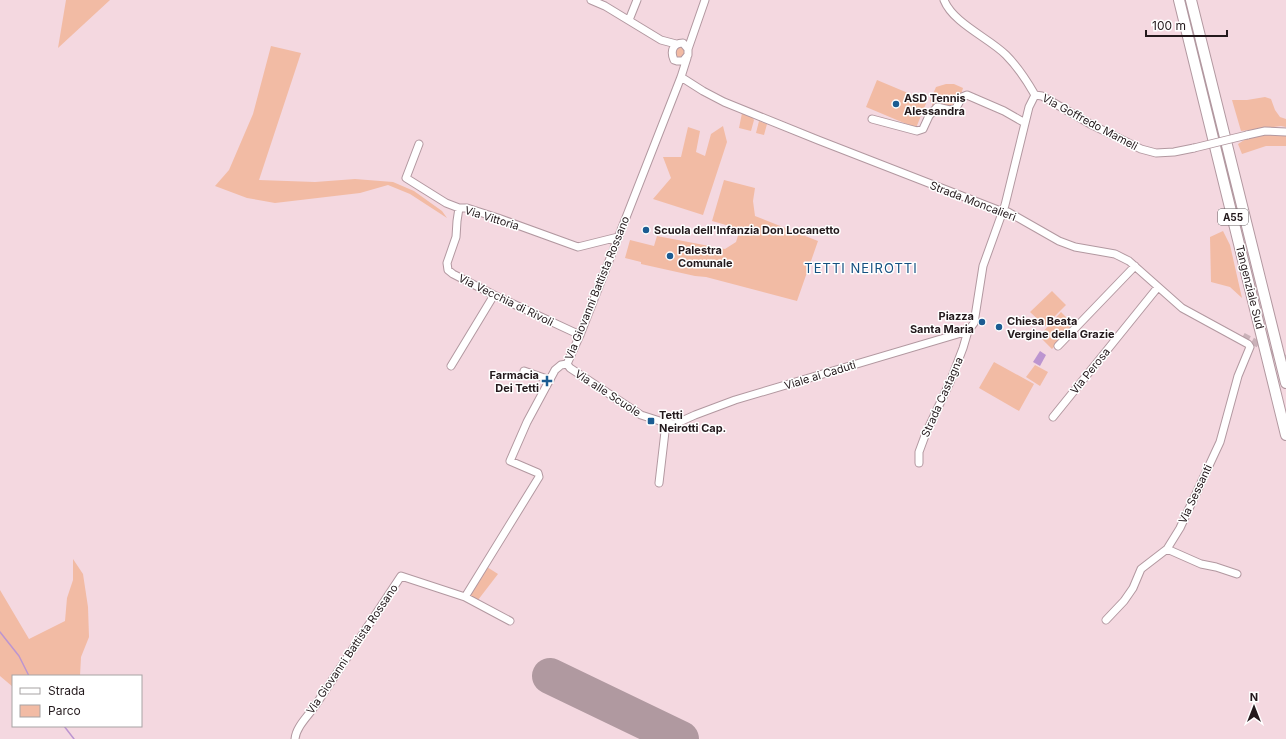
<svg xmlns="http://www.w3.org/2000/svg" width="1286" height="739" font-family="Inter,sans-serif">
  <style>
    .green { fill: #f2bba4 }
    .water { fill: #bc95d0 }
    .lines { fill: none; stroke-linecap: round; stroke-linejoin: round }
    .stream { stroke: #bc95d0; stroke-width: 1.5 }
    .runway { stroke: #b099a0; stroke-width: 36 }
    .minor-tunnel { stroke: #cab2b9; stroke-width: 7; stroke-dasharray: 7 3.5; stroke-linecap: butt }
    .minor-casing { stroke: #b298a0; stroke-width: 9 }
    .highway-casing { stroke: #b298a0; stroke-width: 12 }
    .minor { stroke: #fff; stroke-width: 7 }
    .highway { stroke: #fff; stroke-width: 10 }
    .minor-bridge-casing { stroke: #b298a0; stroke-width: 9; stroke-linecap: butt }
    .minor-bridge { stroke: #fff; stroke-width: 7 }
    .poi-dot { fill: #1b5c92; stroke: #fff; stroke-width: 1.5 }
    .labels { text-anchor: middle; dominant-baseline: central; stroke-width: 3; stroke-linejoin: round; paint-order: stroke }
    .shield { fill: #fff; stroke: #655e60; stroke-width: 1 }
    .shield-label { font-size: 10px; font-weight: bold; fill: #23191c }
    .poi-label { font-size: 11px; font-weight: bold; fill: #23191c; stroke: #fff; text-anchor: start }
    .street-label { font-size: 11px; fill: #23191c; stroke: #fff }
    .quarter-label { font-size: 13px; letter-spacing: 1px; fill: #145080; stroke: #fff }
  </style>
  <rect width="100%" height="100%" fill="#f4d8e0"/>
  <path class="green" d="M 66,0 L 110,0 L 58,48 Z
    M 683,45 L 686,51 L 683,57 L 679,59 L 675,54 L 676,48 Z
    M 271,46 L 301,53 L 259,180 L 315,182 L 355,179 L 393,182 L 414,191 L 442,211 L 447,218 L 410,194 L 388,185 L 360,193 L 275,203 L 247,198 L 215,186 L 229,170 L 253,114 Z
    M 877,80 L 927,101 L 916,128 L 866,107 Z
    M 946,84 L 954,84 L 963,88 L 960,98 L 955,105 L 932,106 L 932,103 L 930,101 L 936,87 Z
    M 1265,97 L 1271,99 L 1275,110 L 1280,117 L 1286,119 L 1286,127 L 1281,126 L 1241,131 L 1232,100 L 1247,100 Z
    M 742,113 L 752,117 L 754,120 L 751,131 L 739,128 Z
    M 759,121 L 767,124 L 764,135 L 756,133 Z
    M 723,126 L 727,142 L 703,215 L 653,199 L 671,178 L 663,157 L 681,157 L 688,127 L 700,131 L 696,152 L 705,156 L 711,134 Z
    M 1272,134 L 1286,135 L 1286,146 L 1266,146 L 1242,154 L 1238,144 L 1249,137 Z
    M 724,180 L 755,188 L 753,201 L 755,216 L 818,241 L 797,301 L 706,277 L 695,276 L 641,264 L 641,262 L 625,258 L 630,240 L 654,246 L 657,236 L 725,249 L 736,242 L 740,229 L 712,221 Z
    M 1223,231 L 1230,245 L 1242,298 L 1230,287 L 1211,282 L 1210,237 Z
    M 1052,291 L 1066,305 L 1045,326 L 1030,312 Z
    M 1061,312 L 1074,325 L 1052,349 L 1039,336 Z
    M 994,362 L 1034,384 L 1019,411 L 979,388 Z
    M 1035,365 L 1048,372 L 1040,386 L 1026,377 Z
    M 73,559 L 83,574 L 88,607 L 89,637 L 81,657 L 80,676 L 13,676 L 13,687 L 0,676 L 0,590 L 29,639 L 65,621 L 67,598 L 73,580 Z
    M 487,567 L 498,574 L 478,600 L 468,596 Z"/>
  <path class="water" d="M 1040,351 L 1046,355 L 1040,366 L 1033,362 Z"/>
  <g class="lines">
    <path class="stream" d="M 0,632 L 19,656 L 29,676
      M 64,726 L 74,739"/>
    <path class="runway" d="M 550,676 L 681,739"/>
    <path class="minor-tunnel" d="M 1243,336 L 1286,359"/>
    <defs>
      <path id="minor" d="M 591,0 L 605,6 L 661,40 L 676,44
        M 944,0 C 953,23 989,38 1006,55 C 1018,67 1027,81 1035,95
        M 629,20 L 637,0
        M 688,49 L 683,43 C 673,43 670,51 674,60 L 677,61 L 683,61 L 688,55 L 688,49 L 705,0
        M 681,77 L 703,91 L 724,102 L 818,140 L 998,210 L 1008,212 L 1059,241 L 1075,247 L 1115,254 L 1129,261 L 1182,308 L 1248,344 L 1250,347 L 1238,376 L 1220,442 L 1180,528 L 1167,549 L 1141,569 L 1133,588 L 1124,601 L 1106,620
        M 1035,95 L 1042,96 L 1092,125 L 1141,149 L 1156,153 L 1174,152 L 1194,148
        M 872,119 L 917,131 L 923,129 L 929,116 L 937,107 L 950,110 L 956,108 L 962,97 L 967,95 L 1004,111 L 1025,123
        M 1247,135 L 1265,131 L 1286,132
        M 419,144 L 406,178 L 446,203 L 459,208 L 467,208 L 498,218 L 578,247 L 618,237
        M 459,208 L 457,221 L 456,237 L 447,263 L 448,270 L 453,274 L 494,295 L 580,335
        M 1058,346 L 1135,266
        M 567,364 L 570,368 L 641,415 L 666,423 L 675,424 L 695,415 L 735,400 L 968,331
        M 567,364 L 580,335 L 681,77 L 687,58
        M 451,366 L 494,295
        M 524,371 L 550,380
        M 1053,417 L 1158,287
        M 919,463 L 919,452 L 926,433 L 950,382 L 963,348 L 968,331 L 974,323 L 983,266 L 1005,205 L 1029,107 L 1035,95
        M 659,483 L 666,423
        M 1167,549 L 1201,564 L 1216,567 L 1237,574
        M 465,597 L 510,621
        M 295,739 C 296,727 308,716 315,706 L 401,576 L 465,597 L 539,477 L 538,473 L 510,461 L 527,422 L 555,370 L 561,365 L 567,364"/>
      <path id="highway" d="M 1179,0 L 1286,435
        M 1191,0 L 1286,383"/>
    </defs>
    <use href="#minor" class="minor-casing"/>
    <use href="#highway" class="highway-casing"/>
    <use href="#minor" class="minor"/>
    <use href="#highway" class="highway"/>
    <defs>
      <path id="minor-bridge" d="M 1194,148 L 1247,135"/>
    </defs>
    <use href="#minor-bridge" class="minor-bridge-casing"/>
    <use href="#minor-bridge" class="minor-bridge"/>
  </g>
  <g class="poi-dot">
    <circle cx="896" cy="104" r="4"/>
    <circle cx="646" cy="230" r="4"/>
    <circle cx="670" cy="256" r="4"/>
    <circle cx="982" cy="322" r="4"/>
    <circle cx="999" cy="327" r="4"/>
    <path d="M545 375h4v4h4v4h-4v4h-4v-4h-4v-4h4z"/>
    <rect x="647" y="417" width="8" height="8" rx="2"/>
  </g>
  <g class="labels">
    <rect class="shield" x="1218" y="209" width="30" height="16" rx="3"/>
    <g class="shield-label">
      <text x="1233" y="217">A55</text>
    </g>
    <g class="poi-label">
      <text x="904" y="98">ASD Tennis<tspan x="904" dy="13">Alessandra</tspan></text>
      <text x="654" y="230">Scuola dell'Infanzia Don Locanetto</text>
      <text x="678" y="250">Palestra<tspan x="678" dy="13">Comunale</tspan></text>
      <text x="974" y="316" text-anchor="end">Piazza<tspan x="974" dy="13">Santa Maria</tspan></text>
      <text x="1007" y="321">Chiesa Beata<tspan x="1007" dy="13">Vergine della Grazie</tspan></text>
      <text x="539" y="375" text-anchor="end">Farmacia<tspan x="539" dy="13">Dei Tetti</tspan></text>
      <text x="659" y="415">Tetti<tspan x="659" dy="13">Neirotti Cap.</tspan></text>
    </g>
    <g class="street-label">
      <text transform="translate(1090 122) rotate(28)">Via Goffredo Mameli</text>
      <text transform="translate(973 201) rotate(21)">Strada Moncalieri</text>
      <text transform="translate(492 218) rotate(17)">Via Vittoria</text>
      <text transform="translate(1250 287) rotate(76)">Tangenziale Sud</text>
      <text transform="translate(597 288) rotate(-68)">Via Giovanni Battista Rossano</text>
      <text transform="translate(506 300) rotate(26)">Via Vecchia di Rivoli</text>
      <text transform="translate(1090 371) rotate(-51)">Via Perosa</text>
      <text transform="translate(820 375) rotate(-17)">Viale ai Caduti</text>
      <text transform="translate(608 393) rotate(33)">Via alle Scuole</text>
      <text transform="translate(942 397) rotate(-66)">Strada Castagna</text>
      <text transform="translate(1195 494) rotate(-65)">Via Sessanti</text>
      <text transform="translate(352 649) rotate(-56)">Via Giovanni Battista Rossano</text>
    </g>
    <g class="quarter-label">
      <text x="861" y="268">TETTI NEIROTTI</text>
    </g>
  </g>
  <rect x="12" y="675" width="130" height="52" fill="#ffffff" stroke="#a7a3a4"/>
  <rect x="20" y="688" width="20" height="6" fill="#ffffff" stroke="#a7a3a4"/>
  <text x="48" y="695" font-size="12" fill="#23191c">Strada</text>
  <rect x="20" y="705" width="20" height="12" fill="#f2bba4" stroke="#a7a3a4"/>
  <text x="48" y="715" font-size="12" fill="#23191c">Parco</text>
  <g transform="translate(1254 707)" stroke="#ffffff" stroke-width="3" paint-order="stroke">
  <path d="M0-3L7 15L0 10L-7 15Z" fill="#23191c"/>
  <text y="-6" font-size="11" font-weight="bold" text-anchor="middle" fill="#23191c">N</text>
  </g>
  <path d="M1146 30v6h81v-6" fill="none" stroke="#23191c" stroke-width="2"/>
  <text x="1152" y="30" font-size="12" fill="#23191c" stroke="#ffffff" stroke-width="3" paint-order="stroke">100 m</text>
</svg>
